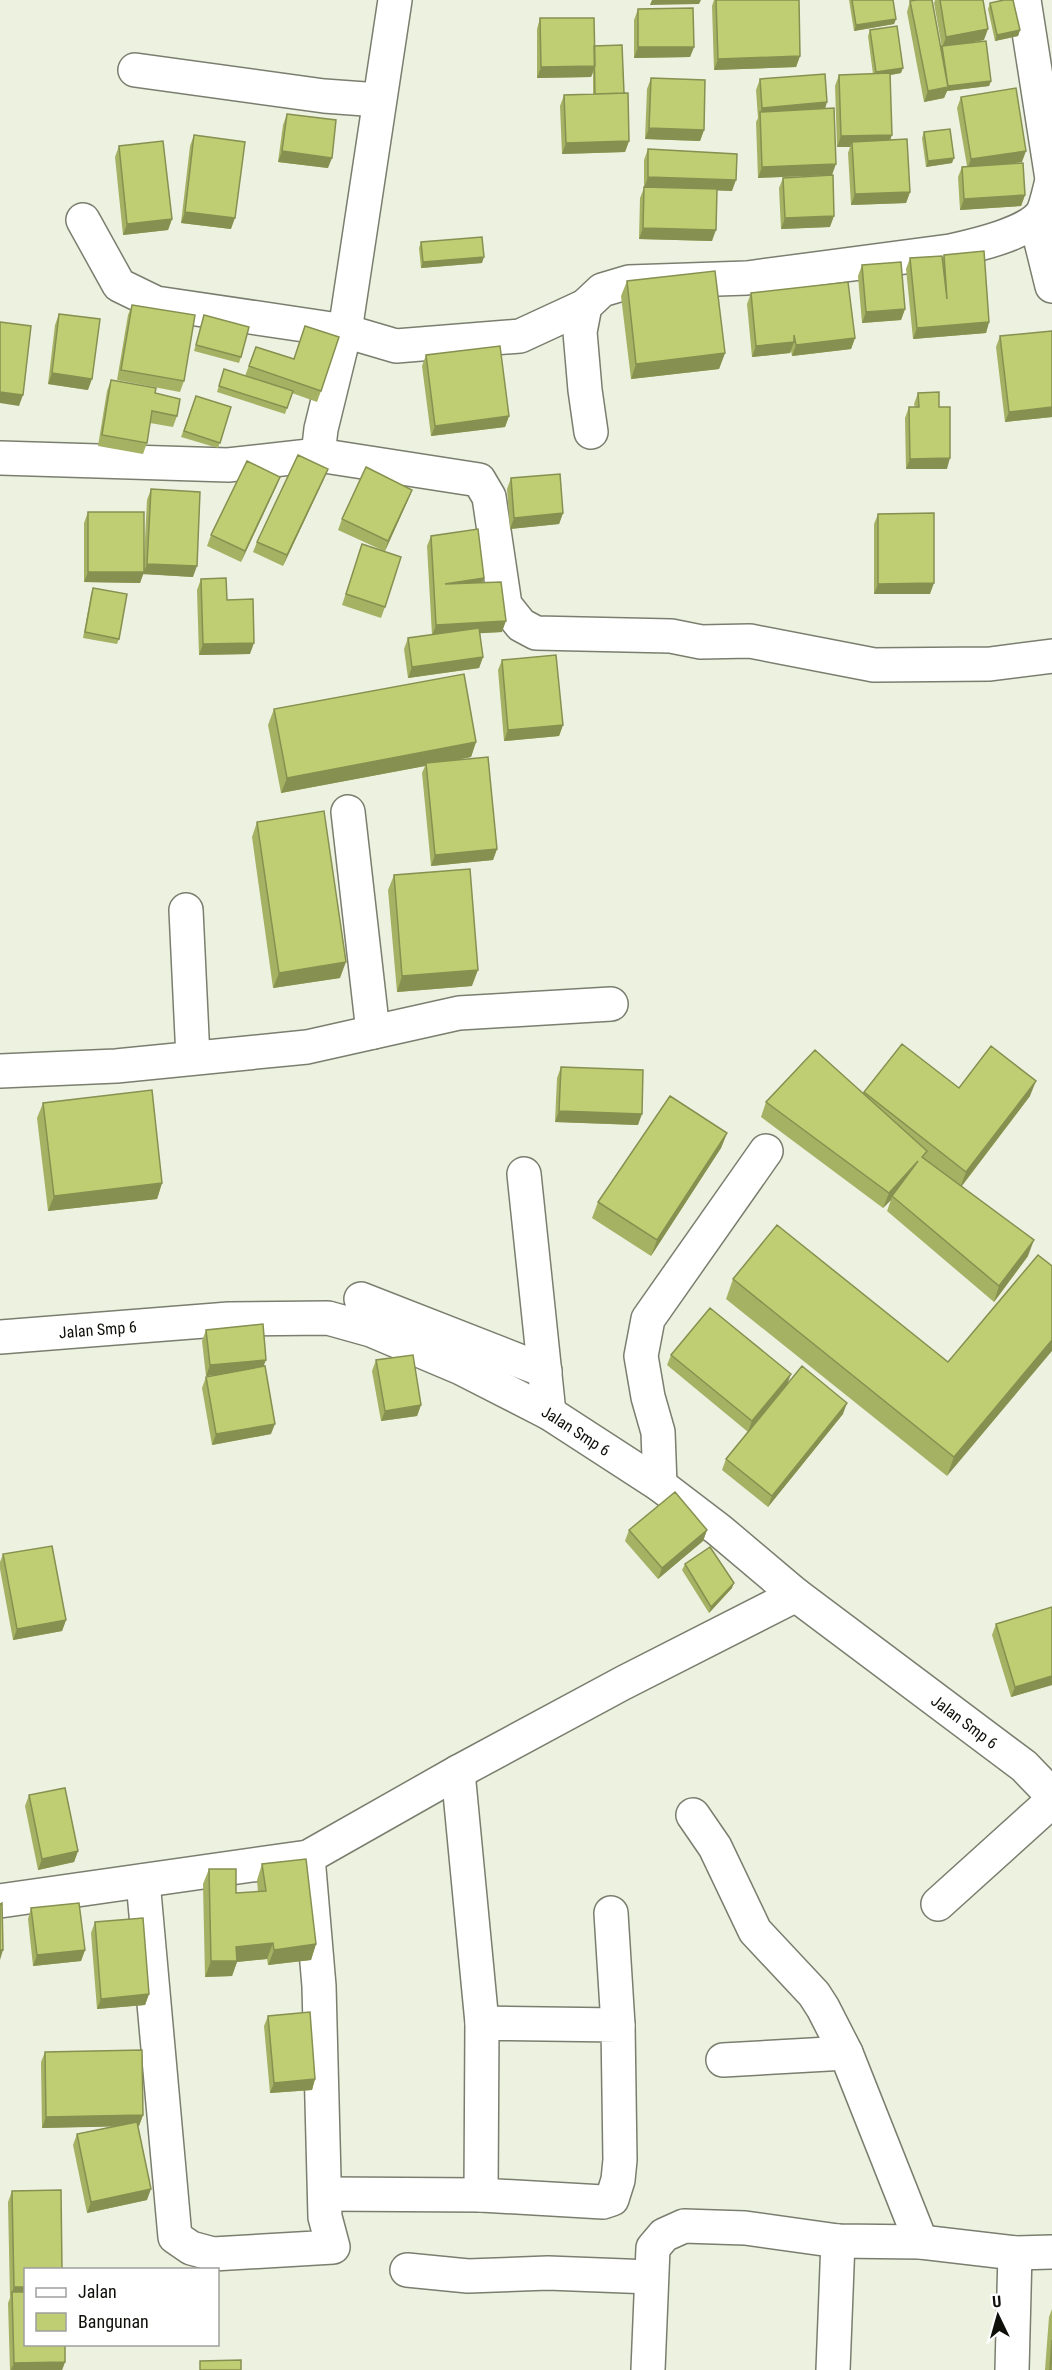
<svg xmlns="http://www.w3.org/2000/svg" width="1052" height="2370" font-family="'Roboto Condensed',sans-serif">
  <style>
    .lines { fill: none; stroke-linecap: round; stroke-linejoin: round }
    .minor-casing { stroke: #7a7e6e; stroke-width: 36 }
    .minor { stroke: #fff; stroke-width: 33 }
    .wall { fill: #a5b163 }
    .shaded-wall { fill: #869050 }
    .building { fill: #c0ce73; stroke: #869050; stroke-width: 1.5 }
    .labels { text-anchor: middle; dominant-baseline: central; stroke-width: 4.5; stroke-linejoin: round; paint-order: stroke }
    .street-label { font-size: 16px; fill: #0f100a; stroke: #fff }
  </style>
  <rect width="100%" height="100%" fill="#edf1df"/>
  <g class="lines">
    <defs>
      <g id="minor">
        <path d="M 1024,0 L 1052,179"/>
        <path d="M 135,70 L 324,96 L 379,100"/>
        <path d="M 83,220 L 119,285 L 156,303 L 345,331 L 396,346 L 520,336 L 585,306"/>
        <path d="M 1036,221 L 1052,286"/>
        <path d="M 591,432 L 585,390 L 580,332 L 585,306 L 602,290 L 629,282 L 747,278 L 950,251 C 973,246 1031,233 1043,212 C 1047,203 1049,191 1052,181"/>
        <path d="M 318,455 L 479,480 L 489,497 L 505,605 L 521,625 L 536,633 L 671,636 L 701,642 L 750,641 L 874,665 L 990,664 L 1052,656"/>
        <path d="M 0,458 L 228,465 L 318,455 L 321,429 L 345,331 L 395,0"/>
        <path d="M 348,812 L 373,1032"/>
        <path d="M 186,910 L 193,1058"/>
        <path d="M 0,1071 L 116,1066 L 307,1047 L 459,1013 L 611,1004"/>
        <path d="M 524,1174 L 549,1413"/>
        <path d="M 361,1299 L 545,1371"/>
        <path id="s1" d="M 0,1337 L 229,1319 L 328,1318 L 371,1330 L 461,1368 L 549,1413 L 660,1485 L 719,1530 L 796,1595 L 1024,1766 L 1052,1795"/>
        <path d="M 660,1485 L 658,1432 L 648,1397 L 641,1356 L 648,1319 L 766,1151"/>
        <path d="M 458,1772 L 482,2023"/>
        <path d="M 693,1815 L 715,1847 L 755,1931 L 814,1994 L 823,2008 L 846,2053 L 921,2242"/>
        <path d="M 143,1881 L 175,2237 L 191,2248 L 213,2254 L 333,2247 L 325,2217 L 319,1986 L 308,1857"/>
        <path d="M 0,1901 L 308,1857 L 458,1772 L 623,1683 L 796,1595"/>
        <path d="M 938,1904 L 1052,1801"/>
        <path d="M 611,1913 L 618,2025"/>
        <path d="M 482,2023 L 618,2025 L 620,2160 L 618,2180 L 612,2199 L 603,2202 L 481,2195 Z"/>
        <path d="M 723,2060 L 846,2053"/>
        <path d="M 325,2194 L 481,2195"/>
        <path d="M 407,2270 L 468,2276 L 548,2273 L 651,2277"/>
        <path d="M 648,2370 L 653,2248 L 664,2235 L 684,2226 L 745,2228 L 838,2241 L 921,2242 L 1015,2253 L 1052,2252"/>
        <path d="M 833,2370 L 838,2241"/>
        <path d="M 1012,2370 L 1015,2253"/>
      </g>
    </defs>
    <use href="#minor" class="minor-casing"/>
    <use href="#minor" class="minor"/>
  </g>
  <path class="wall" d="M 714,0 L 799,0 L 800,56 L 796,67 L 714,70 L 712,6 Z
    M 849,0 L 893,0 L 896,19 L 894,24 L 854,31 Z
    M 935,0 L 983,0 L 984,40 L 964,44 L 991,81 L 989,86 L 947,91 L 944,98 L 924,102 L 907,12 L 910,1 L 941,50 L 942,48 L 934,3 Z
    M 990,3 L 1020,30 L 1018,36 L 995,41 L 988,9 Z
    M 638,9 L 694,47 L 690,57 L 634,58 L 634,20 Z
    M 540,18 L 594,46 L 624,93 L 629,141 L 625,152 L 562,154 L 560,106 L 564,95 L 593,94 L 593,73 L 591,77 L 537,78 L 537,29 Z
    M 870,30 L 901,73 L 890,75 L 890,140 L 910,192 L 906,203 L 851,205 L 848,153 L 850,147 L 837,147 L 835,86 L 839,75 L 873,74 L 868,36 Z
    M 651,78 L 704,130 L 700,141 L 645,139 L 647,89 Z
    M 760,79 L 825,109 L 832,175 L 758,178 L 756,122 L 758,118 L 756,90 Z
    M 961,97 L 1022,162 L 1007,164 L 1025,195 L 1021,206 L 960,210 L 958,177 L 962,167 L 967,166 L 957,108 Z
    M 287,114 L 328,168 L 278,162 L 283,125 Z
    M 924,132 L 952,163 L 926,167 L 922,138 Z
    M 194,135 L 231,229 L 181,223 L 190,146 Z
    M 119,146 L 172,219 L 168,230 L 123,235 L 115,157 Z
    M 648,149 L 732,191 L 717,190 L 712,241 L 639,239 L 640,198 L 644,188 L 644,160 Z
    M 783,178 L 830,227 L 781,229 L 779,188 Z
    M 421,242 L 482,263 L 421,268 L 419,248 Z
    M 944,255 L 989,322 L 986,333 L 913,339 L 906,269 L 910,258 L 942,259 Z
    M 862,265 L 905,309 L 901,320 L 862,323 L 858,276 Z
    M 627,281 L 725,353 L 719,369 L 631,379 L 621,296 Z
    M 751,293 L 855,338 L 851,349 L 792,356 L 791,351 L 790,353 L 752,357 L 747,304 Z
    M 132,305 L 184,381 L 180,392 L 117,380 L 128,315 Z
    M 59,314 L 88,390 L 48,384 L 55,325 Z
    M 204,315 L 241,357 L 239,363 L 194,351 Z
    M 1052,331 L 1052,417 L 1005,422 L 996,347 L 1000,336 Z
    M 256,347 L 321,391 L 317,402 L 292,393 L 285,414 L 217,392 L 224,369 L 245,376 Z
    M 426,355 L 509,416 L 505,427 L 431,436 L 422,366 Z
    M 111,380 L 177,416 L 173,427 L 150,423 L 147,443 L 143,454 L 98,446 L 107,391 Z
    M 918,393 L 947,469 L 906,469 L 905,418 L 909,407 L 915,407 L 914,404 Z
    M 196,396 L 231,407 L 218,448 L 181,437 Z
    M 280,477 L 276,487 L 241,562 L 207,546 L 211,535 Z
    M 511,478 L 563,513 L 559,524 L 510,529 L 507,489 Z
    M 324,479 L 283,566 L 253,552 L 257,542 Z
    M 151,489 L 193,577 L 143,574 L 140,583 L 84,582 L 84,523 L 88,512 L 144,559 L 147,500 Z
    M 408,500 L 385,551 L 385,607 L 381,618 L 342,605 L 362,544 L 384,551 L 338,530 L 342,519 Z
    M 878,514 L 930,594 L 874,594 L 874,524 Z
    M 431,536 L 483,583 L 502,632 L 480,633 L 483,657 L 479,668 L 408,678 L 404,649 L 408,638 L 432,635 L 427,546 Z
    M 201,579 L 227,600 L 250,654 L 199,655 L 197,590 Z
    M 93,588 L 119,639 L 117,644 L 83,638 L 91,594 Z
    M 502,660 L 563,725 L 559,736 L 504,741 L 498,670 Z
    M 274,709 L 476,742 L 471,757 L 460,759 L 497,849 L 493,860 L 431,866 L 422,773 L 425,766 L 281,793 L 268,725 Z
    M 257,822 L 340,978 L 273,988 L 252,837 Z
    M 394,875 L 472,986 L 397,992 L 388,890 Z
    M 561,1067 L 638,1125 L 555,1122 L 557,1078 Z
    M 959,1088 L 1030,1096 L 962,1186 L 1028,1256 L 994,1302 L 887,1211 L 891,1200 L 883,1208 L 761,1117 L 766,1102 L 863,1093 L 864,1092 Z
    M 43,1103 L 162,1183 L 157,1199 L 48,1211 L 37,1118 Z
    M 727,1133 L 721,1148 L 651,1256 L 592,1218 L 598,1202 Z
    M 1052,1266 L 947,1476 L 726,1299 L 733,1279 L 948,1362 Z
    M 206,1330 L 264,1366 L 271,1434 L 212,1445 L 202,1388 L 206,1377 L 215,1375 L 206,1376 L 202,1341 Z
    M 671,1355 L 843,1414 L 768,1507 L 722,1470 L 726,1459 L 748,1432 L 667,1365 Z
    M 376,1360 L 421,1405 L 417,1416 L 381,1421 L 372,1371 Z
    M 629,1530 L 707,1530 L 703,1541 L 658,1579 L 625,1541 Z
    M 3,1554 L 66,1620 L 62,1631 L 13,1640 L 0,1569 L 0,1562 Z
    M 685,1564 L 732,1588 L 709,1613 L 682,1570 Z
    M 1052,1607 L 1052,1685 L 1011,1697 L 992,1635 L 996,1624 Z
    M 29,1795 L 78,1851 L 74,1862 L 38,1870 L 25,1806 Z
    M 262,1864 L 316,1944 L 311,1960 L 268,1965 L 267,1959 L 237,1962 L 232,1976 L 205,1977 L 203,1884 L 209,1869 L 236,1893 L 258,1892 L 257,1880 Z
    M 31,1908 L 85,1950 L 81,1961 L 33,1966 L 28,1919 Z
    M 95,1922 L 149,1994 L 145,2005 L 97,2009 L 91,1933 Z
    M 268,2016 L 315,2079 L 312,2090 L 270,2093 L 264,2026 Z
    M 45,2052 L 143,2115 L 139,2126 L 138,2126 L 147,2200 L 87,2213 L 73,2145 L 77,2134 L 114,2126 L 42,2128 L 41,2062 Z
    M 12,2191 L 26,2270 L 65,2362 L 62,2370 L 10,2370 L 8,2303 L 10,2298 L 8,2202 Z
    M 1052,2309 L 1052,2370 L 1045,2370 L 1049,2317 Z"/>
  <path class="shaded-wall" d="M 652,0 L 701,0 L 699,4 L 650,5 Z
    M 896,19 L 894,24 L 854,31 L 856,25 Z
    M 988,29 L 984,40 L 942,48 L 946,37 Z
    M 1020,30 L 1018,36 L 995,41 L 997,35 Z
    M 638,47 L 694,47 L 690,57 L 634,58 Z
    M 800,56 L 796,67 L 714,70 L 718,59 Z
    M 595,66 L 591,77 L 537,78 L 541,67 Z
    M 903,68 L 901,73 L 874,78 L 876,72 Z
    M 991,81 L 989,86 L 947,91 L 944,98 L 924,102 L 928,91 L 948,86 Z
    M 827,102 L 824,113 L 760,113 L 762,108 Z
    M 649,128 L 704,130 L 700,141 L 645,139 Z
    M 892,135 L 888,146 L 852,142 L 850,147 L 837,147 L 841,136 Z
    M 629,141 L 625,152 L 562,154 L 566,143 Z
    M 282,151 L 332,158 L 328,168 L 278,162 Z
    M 1026,151 L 1022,162 L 967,170 L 971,159 Z
    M 954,158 L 952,163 L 926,167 L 928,161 Z
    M 836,164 L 832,175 L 758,178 L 762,167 Z
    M 648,177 L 736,180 L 732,191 L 644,188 Z
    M 910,192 L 906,203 L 851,205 L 855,194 Z
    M 1025,195 L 1021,206 L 960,210 L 964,199 Z
    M 185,212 L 235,218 L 231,229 L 181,223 Z
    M 834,216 L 830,227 L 781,229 L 785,218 Z
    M 172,219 L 168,230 L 123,235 L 127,224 Z
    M 643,228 L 716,230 L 712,241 L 639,239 Z
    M 484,257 L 482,263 L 421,268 L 423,262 Z
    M 905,309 L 901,320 L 862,323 L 866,312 Z
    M 989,322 L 986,333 L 913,339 L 917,328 Z
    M 855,338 L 851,349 L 792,356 L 796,345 Z
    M 794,342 L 790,353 L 752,357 L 756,346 Z
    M 725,353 L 719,369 L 631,379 L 636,364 Z
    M 52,373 L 92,379 L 88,390 L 48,384 Z
    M 0,392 L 23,395 L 19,406 L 0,403 Z
    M 1052,407 L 1052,417 L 1005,422 L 1009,412 Z
    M 509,416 L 505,427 L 431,436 L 435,426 Z
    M 950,458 L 947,469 L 906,469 L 910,459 Z
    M 328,469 L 324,479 L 283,566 L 287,555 Z
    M 280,477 L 276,487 L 241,562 L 245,551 Z
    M 412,490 L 408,500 L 385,551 L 388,541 Z
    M 563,513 L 559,524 L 510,529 L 514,518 Z
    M 147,564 L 197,566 L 193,577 L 143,574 Z
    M 88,572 L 144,572 L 140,583 L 84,582 Z
    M 484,578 L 480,589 L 445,584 Z
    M 934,583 L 930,594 L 874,594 L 878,584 Z
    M 506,621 L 502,632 L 432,636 L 436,625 Z
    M 254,643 L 250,654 L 199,655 L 203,644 Z
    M 483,657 L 479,668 L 408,678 L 412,667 Z
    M 563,725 L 559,736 L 504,741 L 508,730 Z
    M 476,742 L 471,757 L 427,766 L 426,763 L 425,766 L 281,793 L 287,778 Z
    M 497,849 L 493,860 L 431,866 L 435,855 Z
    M 346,962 L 340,978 L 273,988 L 279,973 Z
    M 478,970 L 472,986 L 397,992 L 402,976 Z
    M 1036,1081 L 1030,1096 L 960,1188 L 966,1172 Z
    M 559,1111 L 642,1114 L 638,1125 L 555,1122 Z
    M 727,1133 L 721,1148 L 651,1256 L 657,1240 Z
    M 918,1161 L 892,1196 L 891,1200 L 883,1208 L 889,1193 Z
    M 162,1183 L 157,1199 L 48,1211 L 54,1196 Z
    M 1034,1240 L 1028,1256 L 994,1302 L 999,1286 Z
    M 1052,1340 L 1052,1351 L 947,1476 L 954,1457 Z
    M 266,1360 L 262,1370 L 206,1376 L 210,1365 Z
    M 791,1374 L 787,1385 L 748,1432 L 752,1421 Z
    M 847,1403 L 843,1414 L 768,1507 L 772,1496 Z
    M 421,1405 L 417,1416 L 381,1421 L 385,1411 Z
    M 275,1424 L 271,1434 L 212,1445 L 216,1434 Z
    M 707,1530 L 703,1541 L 658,1579 L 662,1568 Z
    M 734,1583 L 732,1588 L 709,1613 L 711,1607 Z
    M 66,1620 L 62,1631 L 13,1640 L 17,1629 Z
    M 1052,1676 L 1052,1685 L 1011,1697 L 1015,1687 Z
    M 78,1851 L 74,1862 L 38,1870 L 42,1859 Z
    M 273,1943 L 267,1959 L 237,1962 L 232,1976 L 205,1977 L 211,1961 L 236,1947 Z
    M 316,1944 L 311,1960 L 268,1965 L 274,1950 Z
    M 0,1950 L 3,1950 L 0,1960 Z
    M 85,1950 L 81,1961 L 33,1966 L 37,1955 Z
    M 149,1994 L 145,2005 L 97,2009 L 101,1999 Z
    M 315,2079 L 312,2090 L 270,2093 L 274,2083 Z
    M 143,2115 L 139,2126 L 42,2128 L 46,2117 Z
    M 151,2189 L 147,2200 L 87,2213 L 91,2202 Z
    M 14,2287 L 26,2287 L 26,2298 L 12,2292 L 10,2298 Z
    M 65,2362 L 62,2370 L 11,2370 L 14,2363 Z"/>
  <path class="building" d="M 716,0 L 799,0 L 800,56 L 718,59 Z
    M 852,0 L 893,0 L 896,19 L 856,25 Z
    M 917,0 L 932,0 L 948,87 L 928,91 L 910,1 Z
    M 940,0 L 983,0 L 988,29 L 946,37 Z
    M 1004,0 L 1013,0 L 1020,30 L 997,35 L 990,3 Z
    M 693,8 L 694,47 L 638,47 L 638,9 Z
    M 540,18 L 594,18 L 595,66 L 541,67 Z
    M 897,26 L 903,68 L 876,72 L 870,30 Z
    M 986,41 L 991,81 L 948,86 L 942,46 Z
    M 622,45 L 624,93 L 595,94 L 594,46 Z
    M 890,73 L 892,135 L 841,136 L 839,75 Z
    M 825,74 L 827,102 L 762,108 L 760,79 Z
    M 651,78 L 705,80 L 704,130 L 649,128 Z
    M 1016,88 L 1026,151 L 971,159 L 961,97 Z
    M 628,93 L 629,141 L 566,143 L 564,95 Z
    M 834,108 L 836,164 L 762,167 L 760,112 Z
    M 287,114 L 336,120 L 332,158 L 282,151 Z
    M 950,129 L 954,158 L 928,161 L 924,132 Z
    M 194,135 L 245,142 L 235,218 L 185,212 Z
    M 907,139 L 910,192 L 855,194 L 852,142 Z
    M 163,141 L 172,219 L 127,224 L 119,146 Z
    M 648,149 L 737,154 L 736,180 L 648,177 Z
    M 1023,163 L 1025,195 L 964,199 L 962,167 Z
    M 833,175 L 834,216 L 785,218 L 783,178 Z
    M 644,187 L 717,189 L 716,230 L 643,228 Z
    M 482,237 L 484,257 L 423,262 L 421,242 Z
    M 984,251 L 989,322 L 917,328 L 910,258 L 942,256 L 947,299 L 944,255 Z
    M 901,262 L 905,309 L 866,312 L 862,265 Z
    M 715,271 L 725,353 L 636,364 L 627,281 Z
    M 848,282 L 855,338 L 796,345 L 794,335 L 794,342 L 756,346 L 751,293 Z
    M 132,305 L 195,315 L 184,381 L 121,370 Z
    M 59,314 L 100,319 L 92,379 L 52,373 Z
    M 204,315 L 249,327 L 241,357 L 196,345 Z
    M 0,322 L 31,326 L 23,395 L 0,392 Z
    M 305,326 L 339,337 L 321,391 L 249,366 L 256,347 L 294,359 Z
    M 1052,331 L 1052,407 L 1009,412 L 1000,336 Z
    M 500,346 L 509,416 L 435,426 L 426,355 Z
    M 224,369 L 293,391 L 287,408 L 219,386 Z
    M 111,380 L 156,388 L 155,393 L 180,399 L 177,416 L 152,411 L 147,443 L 102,435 Z
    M 939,392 L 939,407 L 950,407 L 950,458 L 910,459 L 909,407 L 919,407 L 918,393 Z
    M 196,396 L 231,407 L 220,443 L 184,431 Z
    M 298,455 L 328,469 L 287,555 L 257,542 Z
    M 247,461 L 280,477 L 245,551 L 211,535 Z
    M 366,467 L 412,490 L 388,541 L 342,519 Z
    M 560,474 L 563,513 L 514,518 L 511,478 Z
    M 151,489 L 200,492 L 197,566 L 147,564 Z
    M 88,512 L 144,512 L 144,572 L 88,572 Z
    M 934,513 L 934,583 L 878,584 L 878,514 Z
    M 478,529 L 484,578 L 445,584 L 501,582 L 506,621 L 436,625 L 431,536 Z
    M 362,544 L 401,557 L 385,607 L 346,594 Z
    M 226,578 L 227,600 L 253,599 L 254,643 L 203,644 L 201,579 Z
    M 93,588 L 127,594 L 119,639 L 85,632 Z
    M 479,628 L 483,657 L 412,667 L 408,638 Z
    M 556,655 L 563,725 L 508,730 L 502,660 Z
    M 464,674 L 476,742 L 287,778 L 274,709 Z
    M 488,757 L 497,849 L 435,855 L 426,763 Z
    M 324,811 L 346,962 L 279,973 L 257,822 Z
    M 470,869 L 478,970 L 402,976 L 394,875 Z
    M 902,1044 L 959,1088 L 991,1046 L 1036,1081 L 966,1172 L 864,1092 Z
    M 815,1050 L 927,1151 L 922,1157 L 1034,1240 L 999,1286 L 892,1196 L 918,1161 L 889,1193 L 766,1102 Z
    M 561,1067 L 643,1070 L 642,1114 L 559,1111 Z
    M 152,1090 L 162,1183 L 54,1196 L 43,1103 Z
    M 670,1096 L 727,1133 L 657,1240 L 598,1202 Z
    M 777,1225 L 948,1362 L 1038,1255 L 1052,1266 L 1052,1340 L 954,1457 L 733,1279 Z
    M 710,1308 L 791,1374 L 752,1421 L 671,1355 Z
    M 263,1324 L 266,1360 L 210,1365 L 206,1330 Z
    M 413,1355 L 421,1405 L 385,1411 L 376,1360 Z
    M 265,1366 L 275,1424 L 216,1434 L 206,1377 Z
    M 802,1366 L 847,1403 L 772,1496 L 726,1459 Z
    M 675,1492 L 707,1530 L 662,1568 L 629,1530 Z
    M 52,1546 L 66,1620 L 17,1629 L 3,1554 Z
    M 710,1547 L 734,1583 L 711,1607 L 685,1564 Z
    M 1052,1607 L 1052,1676 L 1015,1687 L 996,1624 Z
    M 65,1788 L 78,1851 L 42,1859 L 29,1795 Z
    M 306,1859 L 316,1944 L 274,1950 L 273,1943 L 236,1947 L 237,1961 L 211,1961 L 209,1869 L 236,1869 L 236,1893 L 266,1891 L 262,1864 Z
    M 2,1903 L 3,1950 L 0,1950 L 0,1904 Z
    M 79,1903 L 85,1950 L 37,1955 L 31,1908 Z
    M 143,1918 L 149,1994 L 101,1999 L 95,1922 Z
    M 310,2012 L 315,2079 L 274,2083 L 268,2016 Z
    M 142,2050 L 143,2115 L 46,2117 L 45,2052 Z
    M 137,2122 L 151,2189 L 91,2202 L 77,2134 Z
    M 61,2190 L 62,2270 L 26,2270 L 26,2287 L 14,2287 L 12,2191 Z
    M 12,2292 L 26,2292 L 26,2344 L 65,2344 L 65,2362 L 14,2363 Z
    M 1052,2340 L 1052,2370 L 1050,2370 Z
    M 241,2360 L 241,2370 L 200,2370 L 200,2361 Z"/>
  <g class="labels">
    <g class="street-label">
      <text stroke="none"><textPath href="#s1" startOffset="98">Jalan Smp 6</textPath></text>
      <text stroke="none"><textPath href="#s1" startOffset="602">Jalan Smp 6</textPath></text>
      <text stroke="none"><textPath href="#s1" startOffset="1088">Jalan Smp 6</textPath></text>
    </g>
  </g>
  <rect x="24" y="2268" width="195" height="78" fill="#ffffff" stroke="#9f9f9d" stroke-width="1.5"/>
  <rect x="36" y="2288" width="30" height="9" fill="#ffffff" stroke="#9f9f9d" stroke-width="1.5"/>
  <text x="78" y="2298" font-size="18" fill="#0f100a">Jalan</text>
  <rect x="36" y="2313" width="30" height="18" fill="#c0ce73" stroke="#9f9f9d" stroke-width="1.5"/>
  <text x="78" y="2328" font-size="18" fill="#0f100a">Bangunan</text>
  <g transform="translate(998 2316) rotate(355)" stroke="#ffffff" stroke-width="4.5" paint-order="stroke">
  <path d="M0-4.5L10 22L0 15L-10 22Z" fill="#0f100a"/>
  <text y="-9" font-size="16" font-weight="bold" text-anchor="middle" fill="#0f100a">U</text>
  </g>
</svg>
